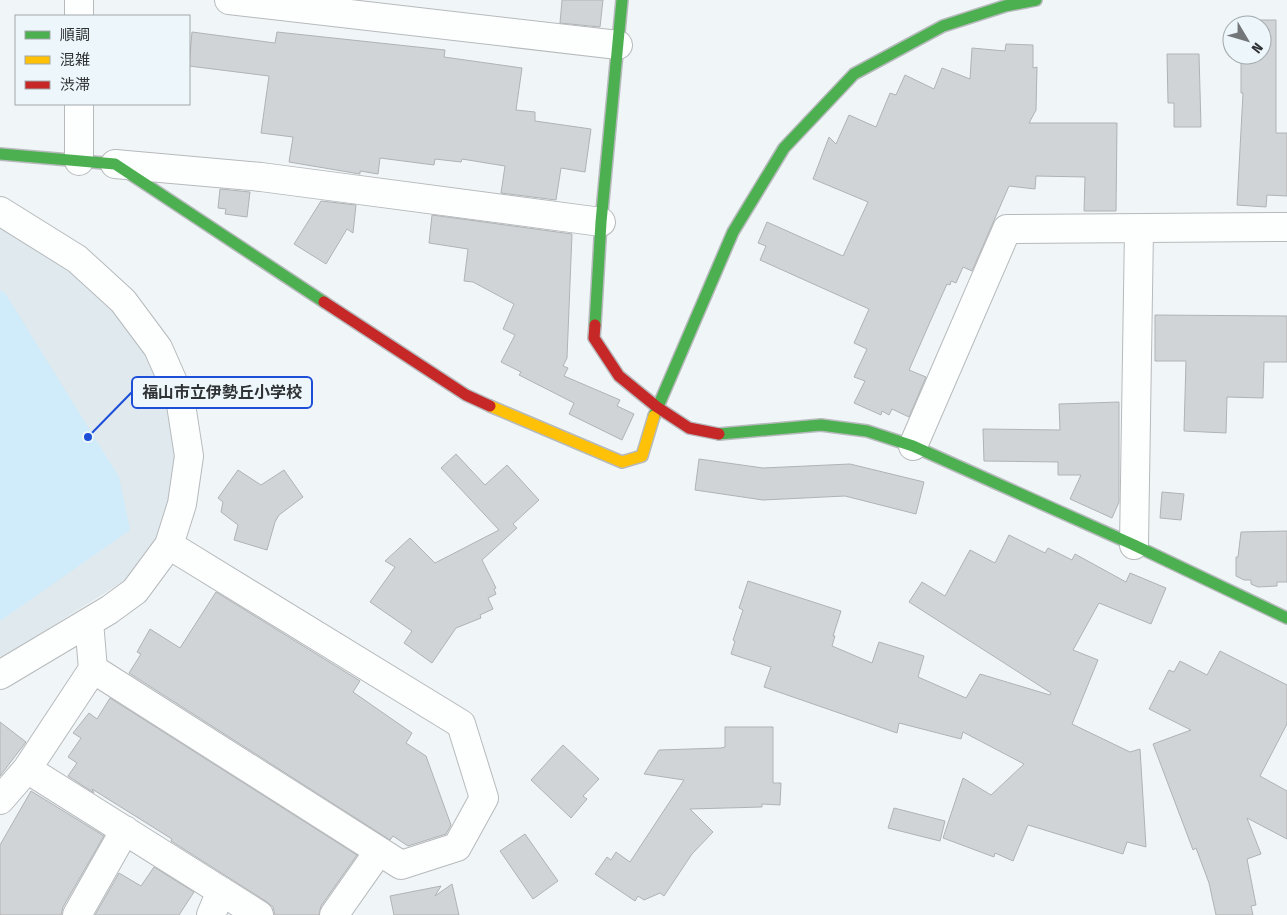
<svg xmlns="http://www.w3.org/2000/svg" width="1287" height="915" font-family="'Fira Sans Condensed','Noto Sans JP',sans-serif">
  <style>
    .built { fill: #dfe9ee }
    .green { fill: #d0ecfa }
    .building { fill: #d1d4d6; stroke: #b0b3b5 }
    .lines { fill: none; stroke-linecap: round; stroke-linejoin: round }
    .street-casing { stroke: #b7babc; stroke-width: 30 }
    .fast-casing { stroke: #b7babc; stroke-width: 14 }
    .slow-casing { stroke: #b7babc; stroke-width: 14 }
    .jam-casing { stroke: #b7babc; stroke-width: 14 }
    .street { stroke: #fdfefe; stroke-width: 28 }
    .fast { stroke: #4caf50; stroke-width: 11 }
    .slow { stroke: #ffc107; stroke-width: 11 }
    .jam { stroke: #c62828; stroke-width: 11 }
    .leader { fill: none; stroke: #1d4ed8; stroke-width: 2 }
    .callout-dot { fill: #1d4ed8; stroke: #edf6fa; stroke-width: 2 }
    .callout { fill: #edf6fa; stroke: #1d4ed8; stroke-width: 2 }
    .callout-label { font-size: 16px; text-anchor: middle; font-weight: bold; fill: #303335 }
  </style>
  <rect width="100%" height="100%" fill="#f0f5f7"/>
  <path class="built" d="M 0,224 L 67,266 L 129,327 L 156,365 L 175,410 L 178,463 L 167,519 L 135,574 L 0,659 Z"/>
  <path class="green" d="M 0,291 L 5,293 L 119,477 L 130,530 L 0,621 Z"/>
  <path class="building" d="M 562,0 L 603,0 L 600,27 L 560,23 Z
    M 1242,20 L 1276,20 L 1276,133 L 1287,133 L 1287,196 L 1267,195 L 1266,207 L 1237,205 L 1243,93 L 1241,93 L 1241,58 L 1242,55 L 1262,55 L 1262,25 L 1242,25 Z
    M 192,32 L 275,43 L 277,32 L 445,50 L 444,57 L 522,68 L 516,110 L 535,112 L 535,121 L 591,129 L 585,172 L 561,168 L 556,200 L 501,193 L 505,166 L 462,159 L 461,162 L 435,159 L 434,165 L 380,158 L 378,174 L 360,171 L 360,174 L 289,162 L 293,137 L 261,133 L 269,76 L 189,66 Z
    M 1006,44 L 1033,45 L 1033,68 L 1037,67 L 1036,110 L 1029,123 L 1117,123 L 1116,211 L 1084,211 L 1085,177 L 1036,176 L 1035,189 L 1009,186 L 972,271 L 963,267 L 956,283 L 951,281 L 950,285 L 947,284 L 930,322 L 909,370 L 926,377 L 909,417 L 892,409 L 889,415 L 882,411 L 881,415 L 854,403 L 865,381 L 854,377 L 867,349 L 854,343 L 869,309 L 760,260 L 766,246 L 758,243 L 767,222 L 843,256 L 868,202 L 813,179 L 829,137 L 836,144 L 849,115 L 876,127 L 890,93 L 896,95 L 905,75 L 934,89 L 942,68 L 970,79 L 972,48 L 1005,51 Z
    M 1167,54 L 1199,54 L 1201,127 L 1174,127 L 1174,103 L 1168,103 Z
    M 220,189 L 250,192 L 247,217 L 225,214 L 226,209 L 218,208 Z
    M 321,201 L 356,205 L 353,233 L 347,229 L 326,264 L 294,244 Z
    M 432,215 L 572,234 L 567,358 L 563,366 L 568,368 L 564,376 L 620,400 L 617,406 L 634,414 L 622,440 L 569,414 L 574,403 L 519,375 L 521,372 L 501,362 L 515,335 L 503,329 L 514,304 L 473,282 L 464,281 L 468,249 L 429,243 Z
    M 1155,315 L 1287,316 L 1287,362 L 1264,362 L 1263,398 L 1227,397 L 1226,433 L 1184,431 L 1186,361 L 1155,361 Z
    M 1119,402 L 1119,502 L 1112,518 L 1070,499 L 1081,475 L 1058,475 L 1058,462 L 984,461 L 983,429 L 1060,430 L 1059,404 Z
    M 456,454 L 485,485 L 507,465 L 539,500 L 513,524 L 517,528 L 482,560 L 496,588 L 494,589 L 496,594 L 488,598 L 493,609 L 480,615 L 481,618 L 456,628 L 432,663 L 404,643 L 412,631 L 370,602 L 395,567 L 385,561 L 410,538 L 435,563 L 499,530 L 441,468 Z
    M 699,459 L 763,468 L 850,464 L 924,482 L 916,514 L 845,496 L 763,500 L 695,490 Z
    M 238,470 L 261,485 L 284,470 L 303,497 L 279,515 L 275,522 L 267,550 L 234,540 L 238,525 L 221,512 L 223,502 L 218,498 Z
    M 1162,492 L 1184,494 L 1181,520 L 1160,518 Z
    M 1287,531 L 1287,582 L 1277,582 L 1277,586 L 1258,587 L 1251,584 L 1251,580 L 1244,580 L 1236,576 L 1236,557 L 1238,557 L 1241,532 Z
    M 1009,535 L 1045,553 L 1048,548 L 1072,560 L 1075,554 L 1126,582 L 1130,573 L 1166,588 L 1151,624 L 1099,603 L 1073,650 L 1098,660 L 1072,724 L 1130,752 L 1140,749 L 1146,847 L 1127,842 L 1123,854 L 1028,825 L 1013,861 L 995,853 L 994,857 L 943,838 L 963,778 L 991,795 L 1024,764 L 963,732 L 961,739 L 899,723 L 897,733 L 764,687 L 771,667 L 731,654 L 735,641 L 733,640 L 743,610 L 739,608 L 748,581 L 841,611 L 833,636 L 835,636 L 832,646 L 872,663 L 879,642 L 924,656 L 918,677 L 966,698 L 980,674 L 1050,695 L 1051,693 L 909,602 L 922,582 L 945,596 L 970,550 L 995,563 Z
    M 216,592 L 360,681 L 353,692 L 412,733 L 406,743 L 426,756 L 451,825 L 446,834 L 408,846 L 393,836 L 390,840 L 129,673 L 141,654 L 137,652 L 150,629 L 180,648 Z
    M 1220,651 L 1287,685 L 1287,724 L 1260,776 L 1287,791 L 1287,839 L 1247,818 L 1261,854 L 1247,859 L 1256,905 L 1251,906 L 1253,915 L 1216,915 L 1209,883 L 1196,848 L 1193,850 L 1153,744 L 1191,730 L 1149,709 L 1169,670 L 1174,672 L 1180,661 L 1207,675 Z
    M 110,698 L 357,855 L 321,906 L 319,915 L 275,915 L 273,907 L 267,902 L 171,841 L 172,839 L 92,789 L 94,793 L 68,776 L 77,763 L 68,757 L 81,738 L 73,733 L 89,713 L 97,719 Z
    M 0,722 L 26,742 L 0,776 Z
    M 725,727 L 773,727 L 773,783 L 781,783 L 780,805 L 762,804 L 762,807 L 690,809 L 713,832 L 692,854 L 664,896 L 660,893 L 644,900 L 638,896 L 635,901 L 595,874 L 607,857 L 611,860 L 616,852 L 630,862 L 684,780 L 644,774 L 659,750 L 721,748 L 725,747 Z
    M 563,745 L 599,779 L 583,796 L 587,799 L 571,818 L 531,780 Z
    M 31,791 L 104,836 L 63,907 L 61,915 L 0,915 L 0,845 Z
    M 894,808 L 945,821 L 940,841 L 888,828 Z
    M 525,834 L 558,881 L 533,899 L 500,851 Z
    M 154,867 L 194,892 L 179,915 L 95,915 L 119,873 L 141,886 Z
    M 452,884 L 459,915 L 394,915 L 390,896 L 441,886 L 435,896 Z"/>
  <g class="lines">
    <defs>
      <path id="street" d="M 229,0 L 618,45
        M 79,16 L 79,0
        M 79,161 L 79,104
        M 115,164 L 261,177 L 601,222
        M 0,211 L 77,259 L 123,301 L 158,348 L 180,398 L 189,456 L 182,504 L 169,545 L 135,591 L 109,610 L 0,675
        M 913,446 L 1007,229 L 1287,227
        M 1134,545 L 1139,229
        M 89,622 L 93,669 L 401,865 L 457,847 L 484,798 L 461,724 L 169,545
        M 27,769 L 259,915
        M 0,800 L 27,769 L 93,669
        M 77,915 L 125,830
        M 211,915 L 221,891
        M 334,915 L 379,851"/>
      <path id="fast" d="M 0,154 L 115,164 L 324,302
        M 595,325 L 601,222 L 622,0
        M 654,416 L 733,232 L 784,148 L 854,74 L 943,26 L 1005,6 L 1036,0
        M 719,434 L 821,425 L 867,431 L 913,446 L 1134,545 L 1287,618"/>
      <path id="slow" d="M 490,406 L 622,462 L 642,456 L 654,416"/>
      <path id="jam" d="M 324,302 L 466,395 L 490,406
        M 595,325 L 594,338 L 619,376 L 657,407 L 689,428 L 719,434"/>
    </defs>
    <use href="#street" class="street-casing"/>
    <use href="#fast" class="fast-casing"/>
    <use href="#slow" class="slow-casing"/>
    <use href="#jam" class="jam-casing"/>
    <use href="#street" class="street"/>
    <use href="#fast" class="fast"/>
    <use href="#slow" class="slow"/>
    <use href="#jam" class="jam"/>
  </g>
  <path class="leader" d="M88 437L132 392"/>
  <circle class="callout-dot" cx="88" cy="437" r="5"/>
  <rect class="callout" x="132" y="377" width="180" height="31" rx="5"/>
  <g class="callout-label">
    <text x="222" y="398">福山市立伊勢丘小学校</text>
  </g>
  <rect x="15" y="15" width="175" height="90" fill="#edf6fa" stroke="#a1a8ab"/>
  <rect x="25" y="31" width="25" height="8" fill="#4caf50" stroke="#a1a8ab"/>
  <text x="60" y="40" font-size="15" fill="#303335">順調</text>
  <rect x="25" y="56" width="25" height="8" fill="#ffc107" stroke="#a1a8ab"/>
  <text x="60" y="65" font-size="15" fill="#303335">混雑</text>
  <rect x="25" y="81" width="25" height="8" fill="#c62828" stroke="#a1a8ab"/>
  <text x="60" y="90" font-size="15" fill="#303335">渋滞</text>
  <g transform="translate(1247 40) rotate(128)"><circle r="24" fill="#edf6fa" stroke="#a1a8ab"/>
  <path d="M0-4L9 19L0 12L-9 19Z" fill="#737779"/>
  <text y="-8" font-size="14" font-weight="bold" text-anchor="middle" fill="#303335">N</text>
  </g>
</svg>
